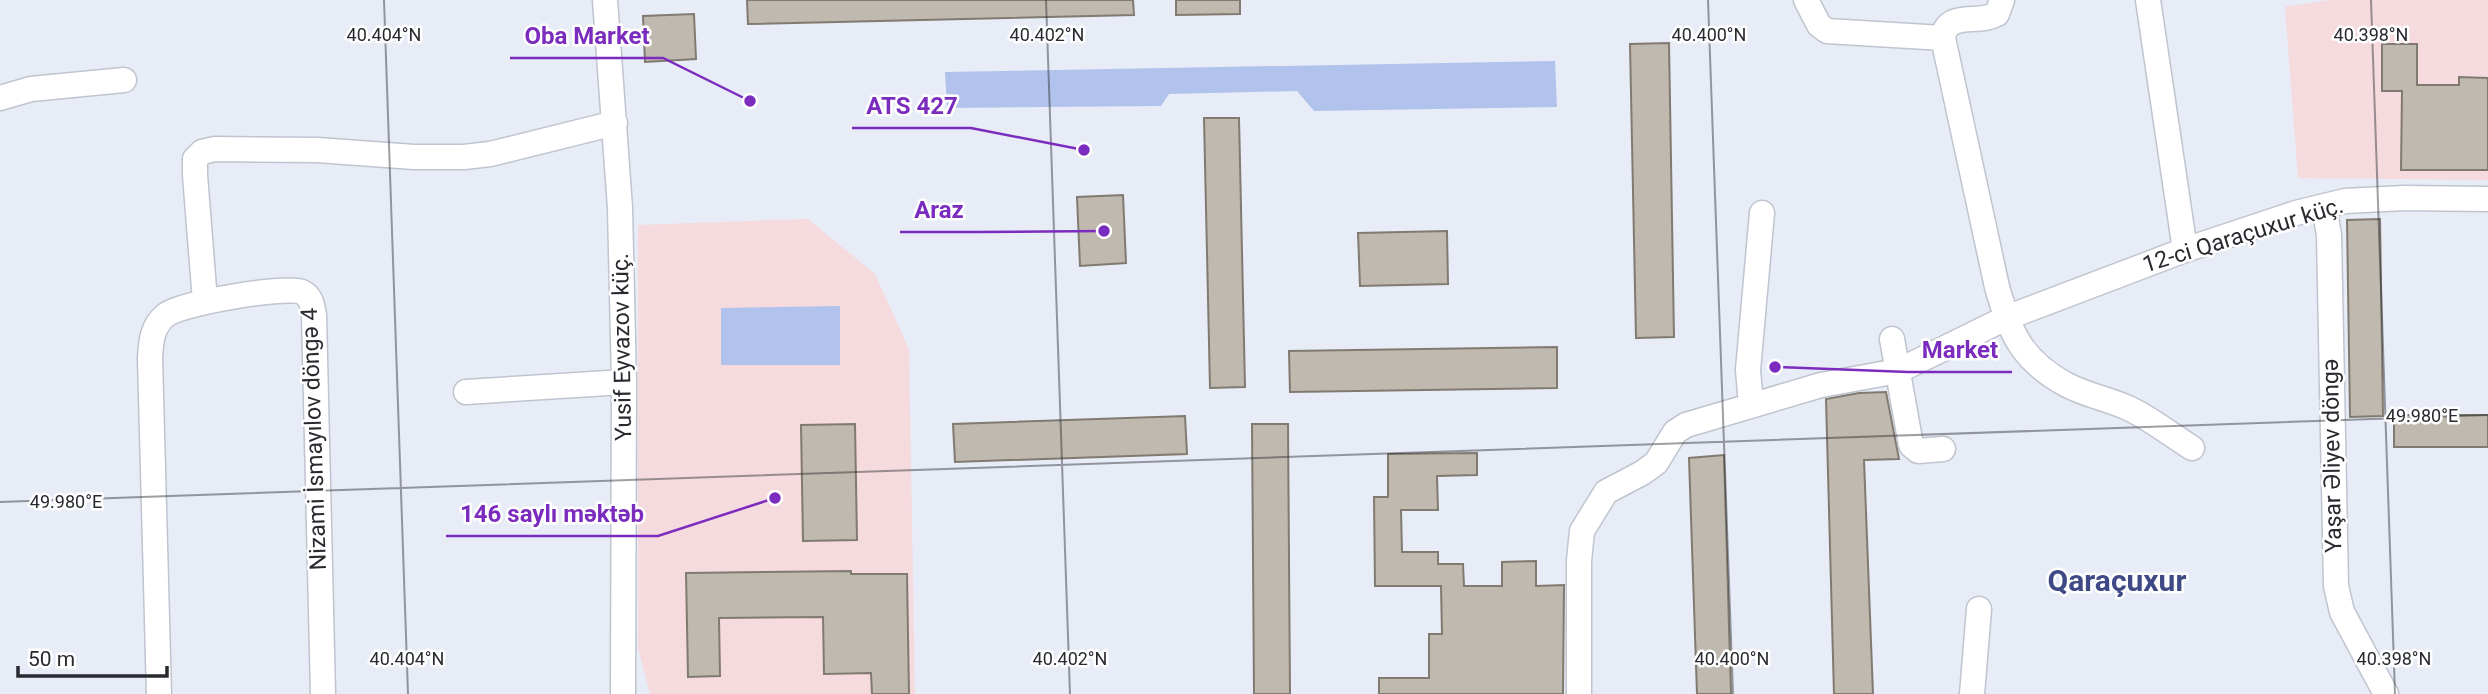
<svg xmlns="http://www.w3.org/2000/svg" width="2488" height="694" font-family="Roboto,sans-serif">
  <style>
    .education { fill: #f5dade }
    .green { fill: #b1c3ec }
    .building { fill: #c0b9af; stroke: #807a70; stroke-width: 2 }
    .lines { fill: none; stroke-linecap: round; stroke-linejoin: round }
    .minor-casing { stroke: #bfc4cf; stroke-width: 27 }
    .minor { stroke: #fff; stroke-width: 24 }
    .ticks { fill: none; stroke: #292a2f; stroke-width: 2; stroke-opacity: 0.45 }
    .labels { text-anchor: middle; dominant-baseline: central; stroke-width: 5; stroke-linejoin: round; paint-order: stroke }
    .street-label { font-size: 23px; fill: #292a2f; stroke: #fff }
    .district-label { font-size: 30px; font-weight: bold; fill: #3e4985; stroke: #fff }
    .ticks-label { font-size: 18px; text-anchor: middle; fill: #292a2f; stroke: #fff; stroke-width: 5; stroke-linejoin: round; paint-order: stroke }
    .leader { fill: none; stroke: #7b2cbf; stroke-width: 2.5 }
    .callout-dot { fill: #7b2cbf; stroke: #fff; stroke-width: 2.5 }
    .callout-label { font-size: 24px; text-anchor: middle; font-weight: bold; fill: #7b2cbf; stroke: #fff; stroke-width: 5; stroke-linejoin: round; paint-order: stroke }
  </style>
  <rect width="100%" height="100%" fill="#e7ecf7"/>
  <path class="education" d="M 2329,0 L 2488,0 L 2488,180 L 2298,178 L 2285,7 Z
    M 808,219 L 875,274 L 909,349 L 915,694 L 650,694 L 638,648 L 638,225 Z"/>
  <path class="green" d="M 1555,61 L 1557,107 L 1314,111 L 1297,91 L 1169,94 L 1161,106 L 947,108 L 945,72 Z
    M 840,306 L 840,365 L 721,365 L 721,308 Z"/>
  <path class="building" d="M 747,0 L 1133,0 L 1134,15 L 748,24 Z
    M 1176,0 L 1240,0 L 1240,14 L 1176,15 Z
    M 694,14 L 696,59 L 645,62 L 643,16 Z
    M 1669,43 L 1674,337 L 1636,338 L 1630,44 Z
    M 2382,44 L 2417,44 L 2417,85 L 2459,85 L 2459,77 L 2488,78 L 2488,170 L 2401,170 L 2402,91 L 2382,91 Z
    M 1204,118 L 1239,118 L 1245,387 L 1210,388 Z
    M 1123,195 L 1126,263 L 1080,266 L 1077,197 Z
    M 2380,219 L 2383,416 L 2350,417 L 2347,220 Z
    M 1447,231 L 1448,284 L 1360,286 L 1358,233 Z
    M 1557,347 L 1557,388 L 1290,392 L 1289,351 Z
    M 1886,392 L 1899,459 L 1864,460 L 1873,694 L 1834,694 L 1826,399 L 1859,393 Z
    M 2394,415 L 2488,415 L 2488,447 L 2394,447 Z
    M 1185,416 L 1187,454 L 955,462 L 953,424 Z
    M 855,424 L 857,540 L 803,541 L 801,425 Z
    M 1252,424 L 1288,424 L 1290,694 L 1254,694 Z
    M 1477,453 L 1477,475 L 1437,476 L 1438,510 L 1401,510 L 1402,552 L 1438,552 L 1438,564 L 1463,564 L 1464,586 L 1502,586 L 1502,562 L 1536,561 L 1536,586 L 1564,585 L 1563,694 L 1379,694 L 1379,678 L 1429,678 L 1429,634 L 1442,634 L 1441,586 L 1375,586 L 1374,497 L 1388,497 L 1388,454 Z
    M 1724,455 L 1731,694 L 1697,694 L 1689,458 Z
    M 851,571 L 851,574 L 907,574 L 909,694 L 872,694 L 871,673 L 824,674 L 823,617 L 719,618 L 720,676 L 688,677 L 686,573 Z"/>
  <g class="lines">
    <defs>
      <path id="minor" d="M 605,0 L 620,208 L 624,382 L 623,694
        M 1806,0 L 1819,25 L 1827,31 L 1943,38 L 1997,287 C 2010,333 2022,361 2067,385 C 2086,395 2108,399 2128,408 C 2150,418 2171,435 2192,448
        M 2148,0 L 2185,250
        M 1943,38 C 1947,10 1977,25 1997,14 L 2002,0
        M 0,98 L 31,89 L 124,80
        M 2324,206 L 2329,235 L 2336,586 L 2342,612 L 2386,694
        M 205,301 L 195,175 L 195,159 L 202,152 L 215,149 L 317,150 L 414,157 L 464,157 L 490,154 L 615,123
        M 1892,339 L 1911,445 L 1918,451 L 1943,449
        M 466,392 L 624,382
        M 1751,405 L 1748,370 L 1762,213
        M 159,694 L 150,358 C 151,341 152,326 166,315 C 181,303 288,285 302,292 C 312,297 312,306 314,315 L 323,694
        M 1579,694 L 1579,561 L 1582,531 L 1606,492 L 1642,473 L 1656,463 L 1675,432 L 1686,425 L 1821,385 L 1898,371 L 2006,318 L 2185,250 L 2296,213 L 2345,201 L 2404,198 L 2488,199
        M 1972,694 L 1979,609"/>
    </defs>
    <use href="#minor" class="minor-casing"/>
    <use href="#minor" class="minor"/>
  </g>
  <path class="ticks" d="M 384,0 L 408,694M 1046,0 L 1070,694M 1708,0 L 1733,694M 2371,0 L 2395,694M 0,502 L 2488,415"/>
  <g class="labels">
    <g class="street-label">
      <text transform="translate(2243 235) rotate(-17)">12-ci Qaraçuxur küç.</text>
      <text transform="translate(622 347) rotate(-91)">Yusif Eyvazov küç.</text>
      <text transform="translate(314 439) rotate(-92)">Nizami İsmayılov döngə 4</text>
      <text transform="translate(2332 456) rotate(-91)">Yaşar Əliyev döngə</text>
    </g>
    <g class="district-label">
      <text x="2117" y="580">Qaraçuxur</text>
    </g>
  </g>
  <g class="ticks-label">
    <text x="384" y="41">40.404°N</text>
    <text x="1047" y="41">40.402°N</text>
    <text x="1709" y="41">40.400°N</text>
    <text x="2371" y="41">40.398°N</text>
    <text x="2422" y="422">49.980°E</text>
    <text x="66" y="508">49.980°E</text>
    <text x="407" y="665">40.404°N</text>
    <text x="1070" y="665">40.402°N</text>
    <text x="1732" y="665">40.400°N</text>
    <text x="2394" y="665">40.398°N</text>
  </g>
  <path class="leader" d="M750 101L663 58H510M1084 150L971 128H852M1104 231L978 232H900M1775 367L1908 372H2012M775 498L658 536H446"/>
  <g class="callout-dot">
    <circle cx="750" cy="101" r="7"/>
    <circle cx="1084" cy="150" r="7"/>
    <circle cx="1104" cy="231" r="7"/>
    <circle cx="1775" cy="367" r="7"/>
    <circle cx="775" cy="498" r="7"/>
  </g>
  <g class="callout-label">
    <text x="587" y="44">Oba Market</text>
    <text x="912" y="114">ATS 427</text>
    <text x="939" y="218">Araz</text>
    <text x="1960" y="358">Market</text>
    <text x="552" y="522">146 saylı məktəb</text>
  </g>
  <path d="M18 666v10h149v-10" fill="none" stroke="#292a2f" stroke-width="3.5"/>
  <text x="28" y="666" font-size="21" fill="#292a2f" stroke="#ffffff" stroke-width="5" paint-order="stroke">50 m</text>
</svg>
